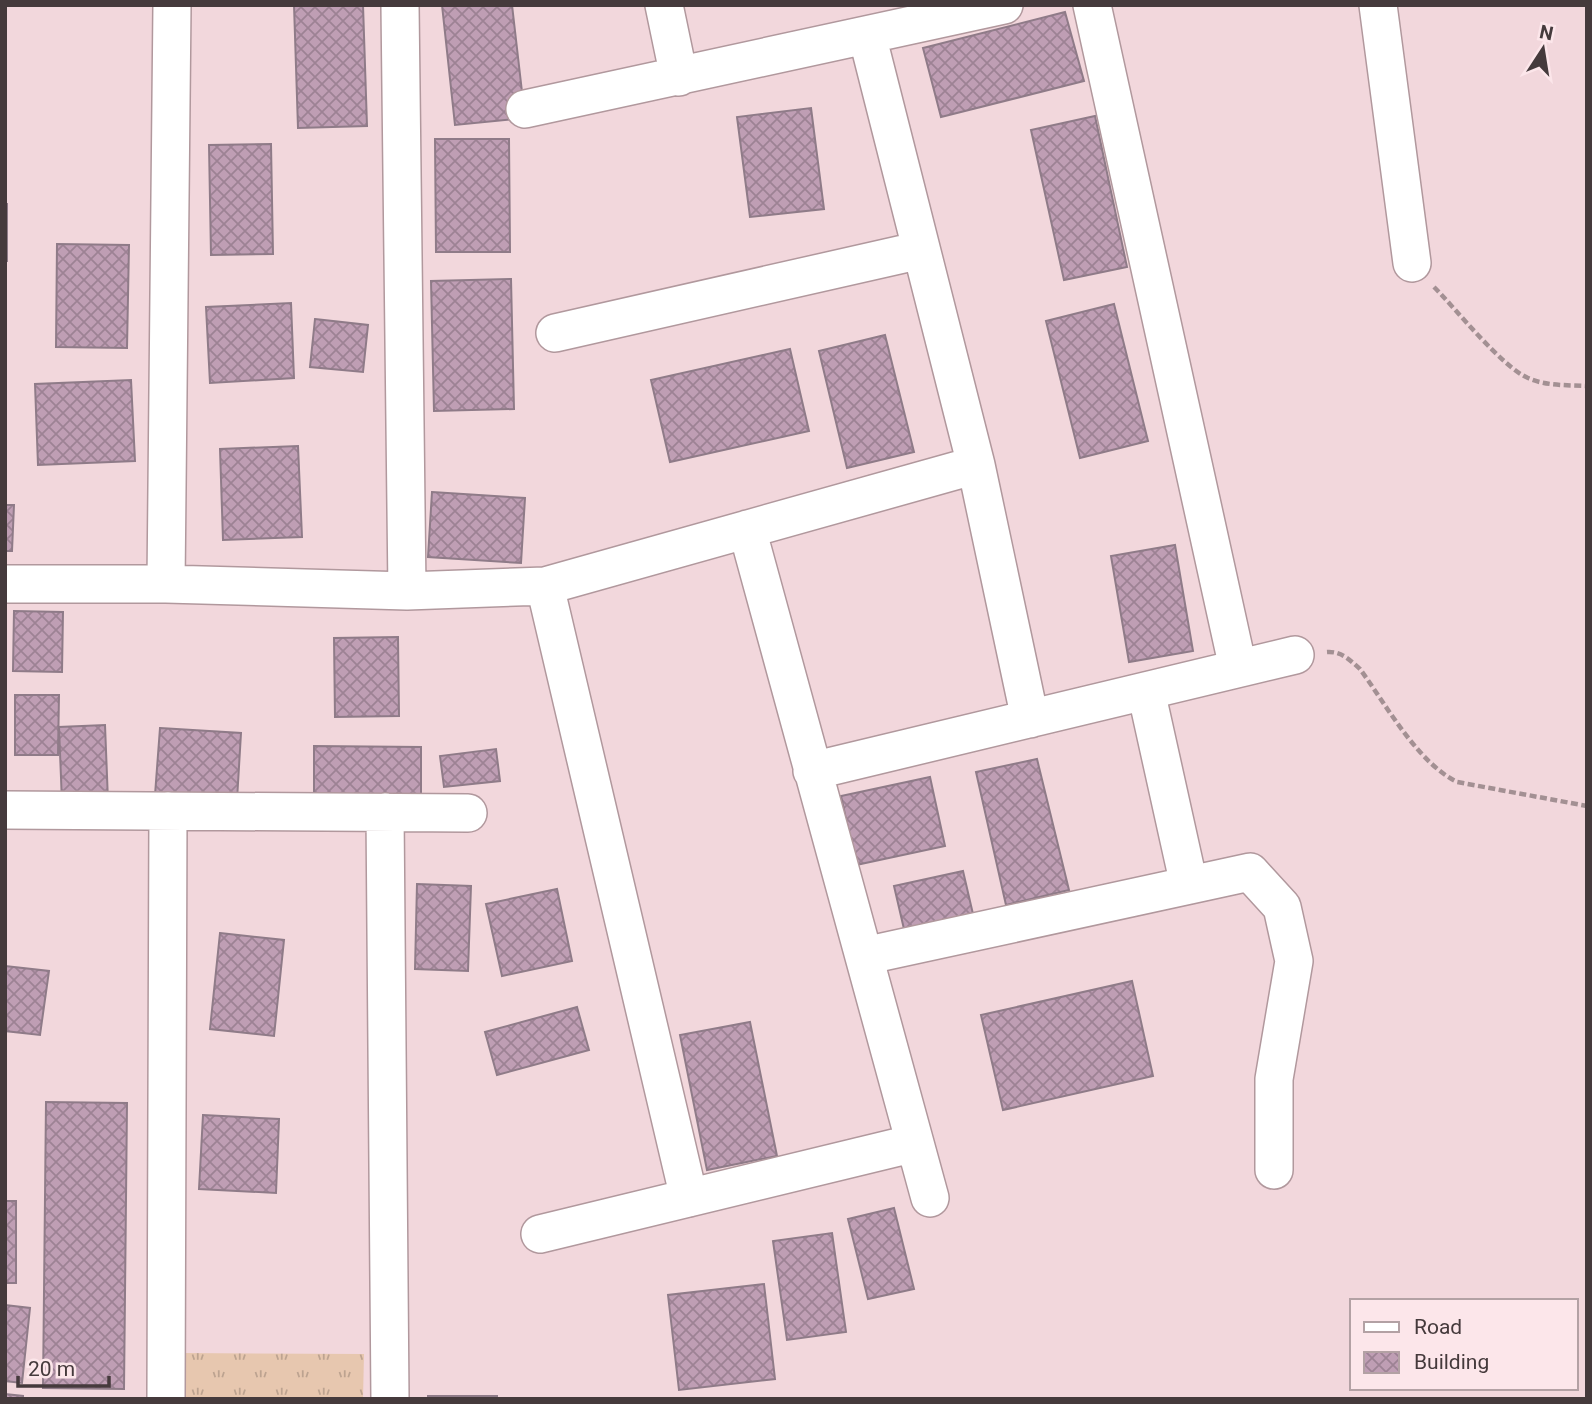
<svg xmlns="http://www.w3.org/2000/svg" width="1592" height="1404" font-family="Roboto,sans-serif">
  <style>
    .grass { fill: url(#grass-tufts) }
    .building { fill: url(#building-cross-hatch); stroke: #8f7b88; stroke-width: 2 }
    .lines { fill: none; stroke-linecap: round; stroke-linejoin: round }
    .minor-casing { stroke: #b1989d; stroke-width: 40 }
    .path { stroke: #a39093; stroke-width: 4.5; stroke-dasharray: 7 3.5; stroke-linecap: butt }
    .minor { stroke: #fff; stroke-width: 37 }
  </style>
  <defs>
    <pattern id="grass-tufts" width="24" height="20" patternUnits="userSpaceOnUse" patternTransform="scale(1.75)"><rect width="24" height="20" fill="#e7c7af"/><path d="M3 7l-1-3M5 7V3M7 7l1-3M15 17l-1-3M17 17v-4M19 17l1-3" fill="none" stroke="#bda390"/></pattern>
    <pattern id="building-cross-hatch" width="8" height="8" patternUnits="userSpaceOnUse" patternTransform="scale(1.75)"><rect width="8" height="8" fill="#bf9eb4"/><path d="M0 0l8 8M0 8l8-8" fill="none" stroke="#9d8294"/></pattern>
  </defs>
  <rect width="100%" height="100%" fill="#f2d7dc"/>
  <path class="grass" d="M 181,1353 L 364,1354 L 363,1399 L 181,1399 Z"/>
  <path class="building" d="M 294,5 L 363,5 L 367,126 L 298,128 Z
    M 442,5 L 512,5 L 525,118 L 455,125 Z
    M 1065,12 L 1084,81 L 941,117 L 923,48 Z
    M 811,108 L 824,209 L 750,217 L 737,117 Z
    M 1095,116 L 1127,267 L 1064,280 L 1031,130 Z
    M 435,139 L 509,139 L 510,252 L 436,252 Z
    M 271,144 L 273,254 L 211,255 L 209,145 Z
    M 5,204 L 7,204 L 7,261 L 5,261 Z
    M 57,244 L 129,245 L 127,348 L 56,347 Z
    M 511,279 L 514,409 L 434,411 L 431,281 Z
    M 291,303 L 294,378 L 210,383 L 206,307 Z
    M 1114,304 L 1148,441 L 1080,458 L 1046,321 Z
    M 315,319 L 368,325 L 363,372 L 310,367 Z
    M 885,335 L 914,452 L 847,468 L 819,351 Z
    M 790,349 L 809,431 L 670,462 L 651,380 Z
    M 131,380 L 135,461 L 38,465 L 35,384 Z
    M 298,446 L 302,537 L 223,540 L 220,449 Z
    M 432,492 L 525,498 L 521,563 L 428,557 Z
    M 5,505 L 14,505 L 12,551 L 5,551 Z
    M 1175,545 L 1193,651 L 1129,662 L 1111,556 Z
    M 14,611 L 63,612 L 62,672 L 13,671 Z
    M 398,637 L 399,716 L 335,717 L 334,638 Z
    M 15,695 L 59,695 L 58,755 L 15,755 Z
    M 105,725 L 108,801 L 62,803 L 59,727 Z
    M 160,728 L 241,733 L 237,800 L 155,795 Z
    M 314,746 L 421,747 L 421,804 L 314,803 Z
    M 496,749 L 500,781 L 444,787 L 440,756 Z
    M 1037,759 L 1069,890 L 1006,905 L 976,772 Z
    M 930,777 L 945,846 L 856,865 L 841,796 Z
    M 963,871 L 976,927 L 907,942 L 894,886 Z
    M 417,884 L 471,886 L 468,971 L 415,969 Z
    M 557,889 L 572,961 L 502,976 L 486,904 Z
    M 220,933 L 284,940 L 274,1036 L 210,1029 Z
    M 5,966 L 49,971 L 40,1035 L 5,1031 Z
    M 1132,981 L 1153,1076 L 1003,1110 L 981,1015 Z
    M 577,1007 L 589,1050 L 497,1075 L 485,1032 Z
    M 750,1022 L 777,1156 L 707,1170 L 680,1035 Z
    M 46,1102 L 127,1103 L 124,1389 L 43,1388 Z
    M 203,1115 L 279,1119 L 276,1193 L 199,1189 Z
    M 5,1201 L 16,1201 L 16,1283 L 5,1283 Z
    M 894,1208 L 914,1289 L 868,1299 L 848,1219 Z
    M 832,1233 L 846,1332 L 787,1340 L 773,1241 Z
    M 764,1284 L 775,1379 L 679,1390 L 668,1295 Z
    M 5,1305 L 30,1308 L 22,1383 L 5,1381 Z
    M 5,1394 L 23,1396 L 23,1399 L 5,1399 Z
    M 428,1396 L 497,1396 L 497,1399 L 428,1399 Z"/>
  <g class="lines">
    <defs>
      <path id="minor" d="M 400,5 L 407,591
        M 664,5 L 679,77
        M 1092,5 L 1238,668
        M 1378,5 L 1412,263
        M 867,35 L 976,465 L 1030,719
        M 525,109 L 1004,5
        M 555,333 L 921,250
        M 747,529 L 930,1198
        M 5,584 L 166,584 L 407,591 L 545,586 L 976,465
        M 166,584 L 172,5
        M 545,586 L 689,1198
        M 1146,691 L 1189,885
        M 812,771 L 1295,655
        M 5,810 L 468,813
        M 385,812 L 390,1399
        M 864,956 L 1250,872 L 1282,907 L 1294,961 L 1274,1079 L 1274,1170
        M 540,1234 L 915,1143
        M 166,1399 L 168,811"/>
    </defs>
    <use href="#minor" class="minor-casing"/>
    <path class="path" d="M 1434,287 C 1456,309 1502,367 1528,378 C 1545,386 1568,385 1587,386
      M 1327,652 C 1341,651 1350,660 1360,669 C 1387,706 1417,762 1457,782 L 1587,806"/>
    <use href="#minor" class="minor"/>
  </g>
  <rect width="1592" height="1404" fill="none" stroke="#453a3c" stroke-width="14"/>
  <rect x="1350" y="1299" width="228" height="91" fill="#fce6ea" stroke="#b3a1a4" stroke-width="2"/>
  <rect x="1364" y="1322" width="35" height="10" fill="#ffffff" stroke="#b3a1a4" stroke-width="2"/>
  <text x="1414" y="1334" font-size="21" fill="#453a3c">Road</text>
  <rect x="1364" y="1352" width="35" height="21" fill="url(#building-cross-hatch)" stroke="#b3a1a4" stroke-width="2"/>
  <text x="1414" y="1369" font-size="21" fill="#453a3c">Building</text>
  <g transform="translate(1543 49) rotate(12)" stroke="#fce6ea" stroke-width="5" paint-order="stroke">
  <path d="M0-5L12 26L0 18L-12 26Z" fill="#453a3c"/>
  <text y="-10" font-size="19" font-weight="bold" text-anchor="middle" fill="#453a3c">N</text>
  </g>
  <path d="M18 1376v10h91v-10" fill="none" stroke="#453a3c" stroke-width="3.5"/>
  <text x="28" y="1376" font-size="21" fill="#453a3c" stroke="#fce6ea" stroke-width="5" paint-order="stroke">20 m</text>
</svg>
